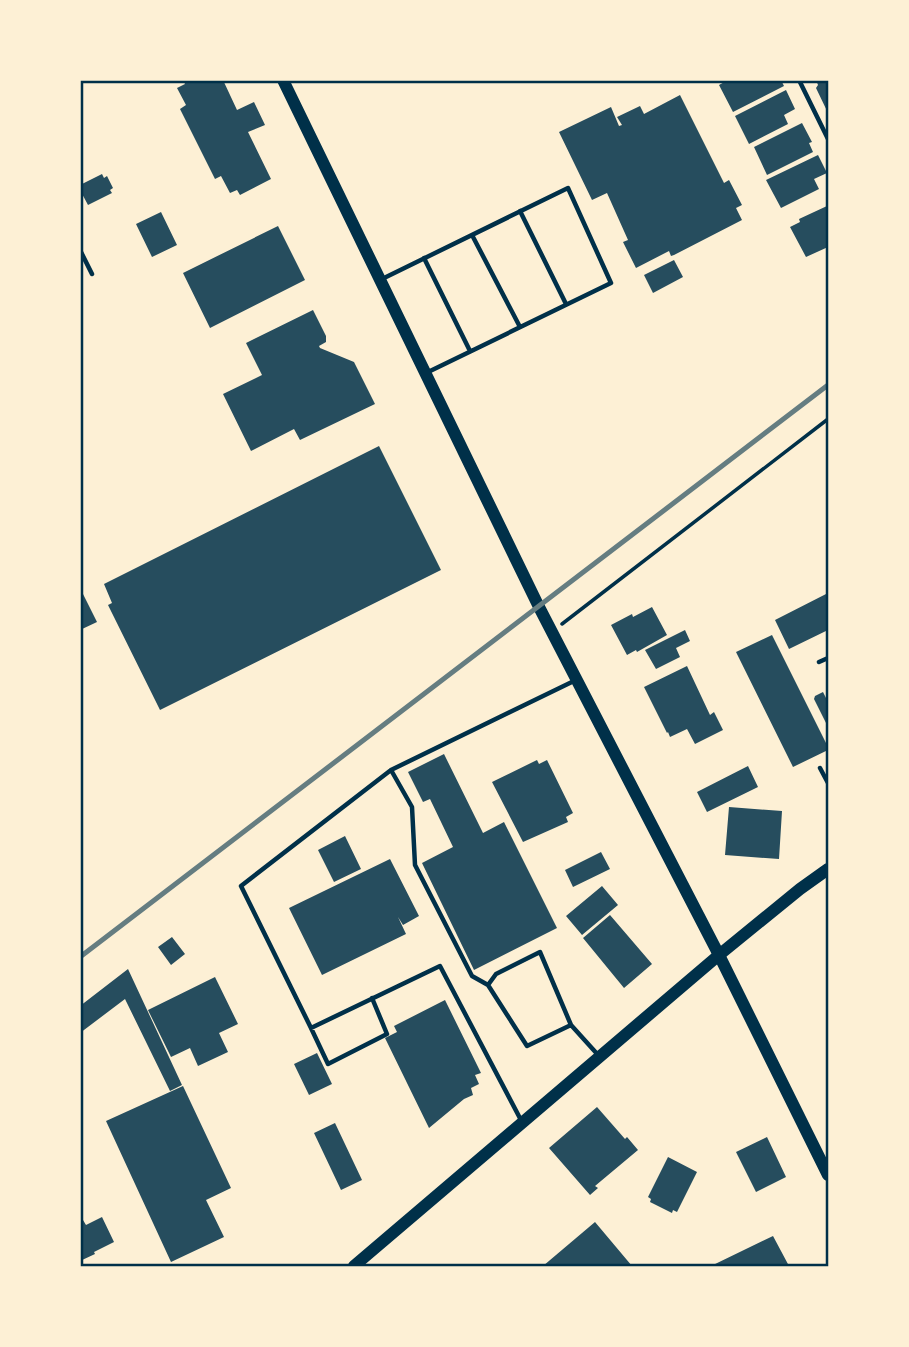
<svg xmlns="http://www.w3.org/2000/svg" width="909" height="1347" font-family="'Noto Serif',serif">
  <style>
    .building { fill: #264d5e }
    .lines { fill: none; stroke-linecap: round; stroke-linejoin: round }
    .path { stroke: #003049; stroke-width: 3.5 }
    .service { stroke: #003049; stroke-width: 4.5 }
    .tertiary { stroke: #003049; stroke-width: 12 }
    .secondary { stroke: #003049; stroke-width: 12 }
    .rail { stroke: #657d81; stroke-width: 5 }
    .neatline { fill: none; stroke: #003049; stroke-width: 2.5 }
  </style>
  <rect width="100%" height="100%" fill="#fdf0d5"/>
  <path class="building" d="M 183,80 L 223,80 L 237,110 L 254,102 L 265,125 L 248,132 L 271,179 L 240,195 L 237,190 L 230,193 L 221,176 L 215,179 L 180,109 L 186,105 L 177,88 L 185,84 Z
    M 728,80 L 781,80 L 784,86 L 733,112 L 719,85 Z
    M 816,80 L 828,80 L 828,113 L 816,88 L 818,85 Z
    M 786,90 L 795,109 L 784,115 L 788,124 L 749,144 L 735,116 Z
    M 680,95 L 724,183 L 729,180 L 742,205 L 736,208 L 742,220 L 674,255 L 671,256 L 669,251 L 636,268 L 623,242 L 628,240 L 607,193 L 592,200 L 559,132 L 611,107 L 619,126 L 622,125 L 617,117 L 640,106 L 644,114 Z
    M 802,123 L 812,142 L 809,143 L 813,152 L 767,175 L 754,147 Z
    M 818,155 L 827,173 L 814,179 L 819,189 L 781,208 L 766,180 Z
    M 102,174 L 104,178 L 107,176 L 113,188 L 110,190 L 112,193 L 88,205 L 80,190 L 80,185 Z
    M 827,206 L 828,209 L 828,247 L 806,257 L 790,227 L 800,222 L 799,219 Z
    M 161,212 L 177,245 L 152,257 L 136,224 Z
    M 278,226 L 305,280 L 210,328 L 183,273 Z
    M 674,260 L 683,277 L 653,293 L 644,275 Z
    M 313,310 L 326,336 L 326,342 L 319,346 L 320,348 L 354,362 L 375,404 L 300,440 L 294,429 L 251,451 L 223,394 L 262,375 L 246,343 Z
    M 379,446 L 441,570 L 160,710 L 108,605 L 112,603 L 104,584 Z
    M 828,593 L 828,630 L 789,649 L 775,620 Z
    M 83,594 L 97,622 L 80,630 L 80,596 Z
    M 652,607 L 667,635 L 637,652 L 636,650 L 627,655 L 611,625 L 632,614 L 633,617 Z
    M 685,630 L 690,641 L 676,648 L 680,657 L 656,669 L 645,650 Z
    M 772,635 L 828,747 L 828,750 L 793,767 L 736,652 Z
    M 687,666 L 710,715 L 714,712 L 723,730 L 695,744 L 687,729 L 670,737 L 668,732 L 667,733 L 644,687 Z
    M 823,692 L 827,700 L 828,700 L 828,727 L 814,699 L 815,696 Z
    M 444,754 L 483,833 L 504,822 L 557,928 L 474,970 L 422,863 L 453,847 L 430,799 L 423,802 L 408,772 Z
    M 537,760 L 539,764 L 547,760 L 573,813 L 566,817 L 568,822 L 523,842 L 492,782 Z
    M 748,766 L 758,787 L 707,812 L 697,792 Z
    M 729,807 L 782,811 L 779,859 L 725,855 Z
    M 345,836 L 361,869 L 334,882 L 318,850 Z
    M 601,852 L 610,869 L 573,887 L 565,870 Z
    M 390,859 L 419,916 L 403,925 L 398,917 L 406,934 L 322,975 L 289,908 Z
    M 602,886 L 618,905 L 582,935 L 566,916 Z
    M 610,915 L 652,964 L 624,988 L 583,938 Z
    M 172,937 L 185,954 L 171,965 L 158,947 Z
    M 128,969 L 182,1085 L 170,1091 L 125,999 L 80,1033 L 80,1006 Z
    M 215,977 L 238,1024 L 219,1033 L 228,1052 L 198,1066 L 190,1048 L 171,1057 L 148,1010 Z
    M 445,1000 L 481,1073 L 475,1075 L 479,1084 L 471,1088 L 473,1095 L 464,1099 L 429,1128 L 385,1038 L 397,1032 L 394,1026 Z
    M 317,1053 L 332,1084 L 309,1095 L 294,1064 Z
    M 183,1086 L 231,1188 L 206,1200 L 224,1237 L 171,1262 L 106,1121 Z
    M 597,1107 L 625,1139 L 627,1137 L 638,1150 L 595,1186 L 598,1188 L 590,1195 L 549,1148 Z
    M 335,1123 L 362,1180 L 341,1190 L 314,1133 Z
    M 767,1137 L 786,1177 L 756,1192 L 736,1152 Z
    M 668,1157 L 697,1172 L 677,1212 L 673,1210 L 672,1213 L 650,1202 L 651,1199 L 648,1197 Z
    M 80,1215 L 86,1225 L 102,1217 L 114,1242 L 94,1252 L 95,1254 L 80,1261 Z
    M 595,1222 L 632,1266 L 543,1266 Z
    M 773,1236 L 789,1266 L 711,1266 Z"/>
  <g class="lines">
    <path class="path" d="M 562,624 L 828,419"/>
    <path class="service" d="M 799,80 L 828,139
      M 520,211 L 566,304
      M 472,235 L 520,327
      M 80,250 L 92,274
      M 424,258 L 470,351
      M 382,279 L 568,188 L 611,283 L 426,373
      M 819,662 L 828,658
      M 820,768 L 828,783
      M 391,770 L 241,886 L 311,1028 L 440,966 L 522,1122
      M 488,985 L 472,976 L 415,865 L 412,807 L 391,770 L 576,680
      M 571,1025 L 540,952 L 496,974 L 488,985 L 527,1046 L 571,1025 L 599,1056
      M 311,1028 L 328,1064 L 387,1034 L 372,998"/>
    <path class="tertiary" d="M 283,80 L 539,607 L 719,955 L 828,1175"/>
    <path class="secondary" d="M 354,1266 L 719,955 L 800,889 L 828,869"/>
    <path class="rail" d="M 80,957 L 828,385"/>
  </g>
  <rect width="909" height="1347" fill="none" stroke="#fdf0d5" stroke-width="164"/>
  <rect x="82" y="82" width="745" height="1183" class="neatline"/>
</svg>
